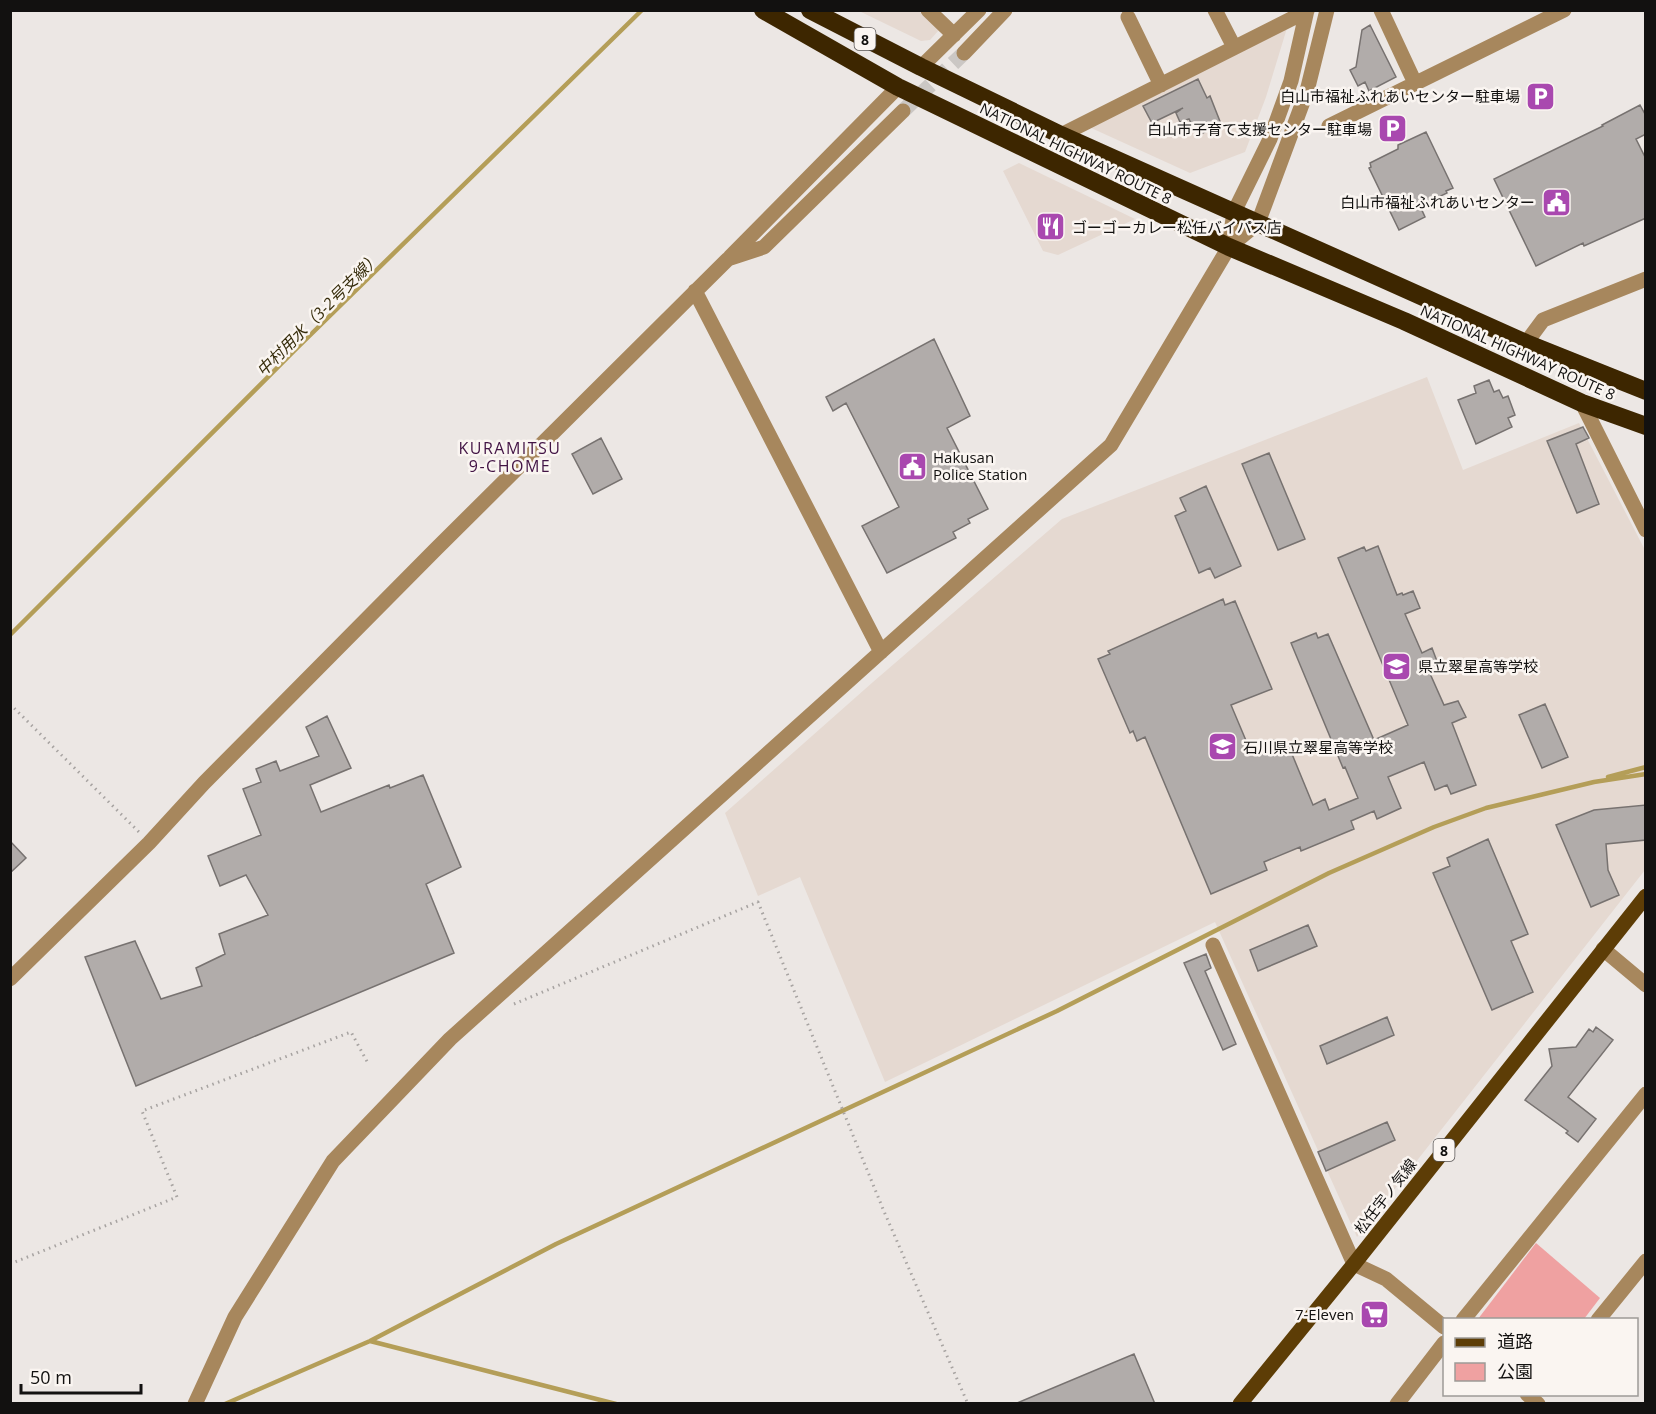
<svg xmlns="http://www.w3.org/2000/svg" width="1656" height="1414" font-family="'Open Sans','Noto Sans JP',sans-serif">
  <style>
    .built { fill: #e5d9d1 }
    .green { fill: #efa1a1 }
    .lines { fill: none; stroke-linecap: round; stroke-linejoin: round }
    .stream { stroke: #b49e58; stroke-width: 4.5 }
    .building { fill: #b1acaa; stroke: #777270; stroke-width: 1.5 }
    .minor-tunnel { stroke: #cbc7c4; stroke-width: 15; stroke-dasharray: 15 8; stroke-linecap: butt }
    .path { stroke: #a7a3a1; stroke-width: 3; stroke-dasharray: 1.5 4.5; stroke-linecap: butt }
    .minor { stroke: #a7875d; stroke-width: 15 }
    .major { stroke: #5d3d06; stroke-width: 15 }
    .highway { stroke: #3d2600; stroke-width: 18 }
    .labels { text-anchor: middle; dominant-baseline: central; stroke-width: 5; stroke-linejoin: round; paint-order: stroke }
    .shield { fill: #faf5f1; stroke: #585554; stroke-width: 1.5 }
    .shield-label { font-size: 14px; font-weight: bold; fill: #121110 }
    .poi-label { font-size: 15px; fill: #121110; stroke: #faf5f1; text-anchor: end }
    .street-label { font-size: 15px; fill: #121110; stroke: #faf5f1 }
    .water-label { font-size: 16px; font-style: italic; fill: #362c0b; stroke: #faf5f1 }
    .neighbourhood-label { font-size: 16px; letter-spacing: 1.5px; fill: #421445; stroke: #faf5f1 }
  </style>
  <rect width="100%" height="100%" fill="#ece7e4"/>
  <path class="built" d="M 859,11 L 919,11 L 939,30 L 930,40 L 921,41 Z
    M 1287,28 L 1266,97 L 1245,152 L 1190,173 L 1089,127 Z
    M 1019,163 L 1135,219 L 1058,255 L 1043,251 L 1003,171 Z
    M 1427,377 L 1463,470 L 1579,423 L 1645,550 L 1645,870 L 1357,1237 L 1215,922 L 885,1082 L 800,877 L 758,896 L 725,813 L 873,682 L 1062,519 Z"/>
  <path class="green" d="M 1536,1243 L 1600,1298 L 1584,1319 L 1478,1319 Z"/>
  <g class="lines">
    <path class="stream" d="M 10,635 L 297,348 L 642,10
      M 1608,777 L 1646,767
      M 370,1341 L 616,1404
      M 225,1404 L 370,1341 L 556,1244 L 1057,1011 L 1329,873 L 1434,827 L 1486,808 L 1594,782 L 1646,774"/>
  </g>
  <path class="building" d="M 1370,25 L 1396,77 L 1369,91 L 1365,82 L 1358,86 L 1350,70 L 1356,67 L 1362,30 Z
    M 1198,79 L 1207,98 L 1210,96 L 1221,124 L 1197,136 L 1189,119 L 1180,122 L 1176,113 L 1183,108 L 1152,123 L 1143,106 Z
    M 1640,105 L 1646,116 L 1646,134 L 1636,139 L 1646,159 L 1646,218 L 1584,246 L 1583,243 L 1536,266 L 1494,179 L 1603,126 L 1602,125 Z
    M 1426,132 L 1453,188 L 1446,191 L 1447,193 L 1420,206 L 1425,217 L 1399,230 L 1369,168 L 1371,167 L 1370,163 L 1398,149 L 1398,145 Z
    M 934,339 L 970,416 L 947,428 L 988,509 L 968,519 L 970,523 L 953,532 L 956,538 L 887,573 L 862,526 L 899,507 L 846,403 L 833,411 L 826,397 Z
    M 1489,380 L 1494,392 L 1499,390 L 1503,398 L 1508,396 L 1515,415 L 1508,418 L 1512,427 L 1476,444 L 1458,400 L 1476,393 L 1474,386 Z
    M 1583,427 L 1589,438 L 1576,444 L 1599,504 L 1577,513 L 1547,441 Z
    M 601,438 L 622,479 L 593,494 L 572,454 Z
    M 1269,453 L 1305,539 L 1278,550 L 1242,464 Z
    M 1206,486 L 1241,566 L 1215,578 L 1210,568 L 1199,573 L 1175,516 L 1186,511 L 1180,498 Z
    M 1378,546 L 1397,595 L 1402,593 L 1403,595 L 1413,591 L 1420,608 L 1405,614 L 1422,653 L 1432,648 L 1438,664 L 1428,669 L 1444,705 L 1458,701 L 1466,717 L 1452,723 L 1476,785 L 1451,794 L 1447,785 L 1435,790 L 1424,762 L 1388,777 L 1401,808 L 1377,819 L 1374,811 L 1351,821 L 1354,829 L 1301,851 L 1300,847 L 1264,862 L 1267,870 L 1211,894 L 1145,737 L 1137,741 L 1133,731 L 1130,733 L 1098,659 L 1110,654 L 1108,651 L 1223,599 L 1225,605 L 1235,601 L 1272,689 L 1231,705 L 1250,750 L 1274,740 L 1276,746 L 1287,742 L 1313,805 L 1325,799 L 1329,810 L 1358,798 L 1345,767 L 1343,768 L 1291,643 L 1316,633 L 1318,638 L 1328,634 L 1374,740 L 1408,725 L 1338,558 L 1364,547 L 1366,551 Z
    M 1545,704 L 1568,757 L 1542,768 L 1519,715 Z
    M 327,716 L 351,768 L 310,785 L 321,812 L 389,785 L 390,788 L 423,775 L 461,867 L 426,884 L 454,953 L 136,1086 L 85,957 L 135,941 L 161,999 L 202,986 L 196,968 L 225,954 L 219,934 L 268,915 L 246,875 L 220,886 L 208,856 L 261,835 L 243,789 L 261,782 L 256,769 L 276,761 L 280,771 L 319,756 L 306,727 Z
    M 1646,805 L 1646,840 L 1606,844 L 1608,870 L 1619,895 L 1591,907 L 1556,825 L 1594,810 Z
    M 1488,839 L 1528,934 L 1511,941 L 1533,992 L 1492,1010 L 1433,873 L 1450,866 L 1447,858 Z
    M 10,841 L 26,858 L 10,873 Z
    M 1308,925 L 1317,946 L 1258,971 L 1250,950 Z
    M 1206,954 L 1211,968 L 1205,971 L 1236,1044 L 1223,1050 L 1184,963 Z
    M 1387,1017 L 1394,1035 L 1327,1064 L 1320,1046 Z
    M 1596,1027 L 1613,1040 L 1568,1097 L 1596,1119 L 1578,1142 L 1566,1133 L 1568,1131 L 1525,1100 L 1552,1066 L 1549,1049 L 1576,1047 L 1589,1029 L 1593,1032 Z
    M 1387,1122 L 1395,1140 L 1326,1171 L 1318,1152 Z
    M 1134,1354 L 1155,1404 L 1017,1404 L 1017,1403 Z"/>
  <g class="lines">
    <path class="minor-tunnel" d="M 903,111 L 964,53"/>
    <path class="path" d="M 10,704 L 139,832
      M 514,1004 L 758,902 L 883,1209 L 968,1404
      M 10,1264 L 177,1197 L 142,1111 L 351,1032 L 369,1065"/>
    <path class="minor" d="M 928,10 L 954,35
      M 1215,10 L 1234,47
      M 1381,10 L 1415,83
      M 1128,17 L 1161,85
      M 964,53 L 1005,10
      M 921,67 L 979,10
      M 1329,126 L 1564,10
      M 1061,135 L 1307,11
      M 1229,247 L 1234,212 L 1270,139 L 1291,81 L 1307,10
      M 730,257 L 898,87
      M 695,291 L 881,652
      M 1526,343 L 1543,320 L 1646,279
      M 1582,403 L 1646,530
      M 1213,945 L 1354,1264 L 1386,1279 L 1444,1327
      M 1603,949 L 1646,985
      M 10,979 L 149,843 L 204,783 L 435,550 L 728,259 L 764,247 L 903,111
      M 1463,1320 L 1646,1094
      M 1598,1320 L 1646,1261
      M 1527,1394 L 1538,1404
      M 195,1404 L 235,1317 L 333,1161 L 450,1039 L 1111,445 L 1229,247 L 1258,223 L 1307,91 L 1327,10
      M 1397,1404 L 1444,1343"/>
    <path class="major" d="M 1240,1404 L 1354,1264 L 1646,896"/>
    <path class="highway" d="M 763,10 L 898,87 L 1229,247 L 1404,321 L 1582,403 L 1646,426
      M 810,10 L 921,67 L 1061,135 L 1526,343 L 1646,391"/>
  </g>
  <defs>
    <symbol id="parking-square" viewBox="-11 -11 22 22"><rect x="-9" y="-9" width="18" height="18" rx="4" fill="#a948af" stroke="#faf5f1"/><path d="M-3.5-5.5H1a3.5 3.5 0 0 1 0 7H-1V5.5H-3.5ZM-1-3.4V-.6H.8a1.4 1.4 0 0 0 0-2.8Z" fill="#fff"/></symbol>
    <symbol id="civic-square" viewBox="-11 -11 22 22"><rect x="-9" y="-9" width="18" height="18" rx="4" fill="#a948af" stroke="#faf5f1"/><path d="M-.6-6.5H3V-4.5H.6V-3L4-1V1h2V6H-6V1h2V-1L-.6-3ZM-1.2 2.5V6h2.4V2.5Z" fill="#fff"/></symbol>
    <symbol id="restaurant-square" viewBox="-11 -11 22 22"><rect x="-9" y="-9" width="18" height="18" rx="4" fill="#a948af" stroke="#faf5f1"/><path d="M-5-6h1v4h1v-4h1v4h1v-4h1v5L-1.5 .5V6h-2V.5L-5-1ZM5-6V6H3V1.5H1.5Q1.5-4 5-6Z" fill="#fff"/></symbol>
    <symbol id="school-square" viewBox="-11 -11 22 22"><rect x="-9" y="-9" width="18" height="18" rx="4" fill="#a948af" stroke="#faf5f1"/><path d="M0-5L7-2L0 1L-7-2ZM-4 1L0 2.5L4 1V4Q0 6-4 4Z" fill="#fff"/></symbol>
    <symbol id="supermarket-square" viewBox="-11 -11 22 22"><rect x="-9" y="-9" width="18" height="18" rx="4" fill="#a948af" stroke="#faf5f1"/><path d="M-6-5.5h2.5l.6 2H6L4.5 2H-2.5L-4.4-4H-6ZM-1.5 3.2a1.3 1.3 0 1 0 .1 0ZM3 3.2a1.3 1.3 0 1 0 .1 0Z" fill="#fff"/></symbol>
  </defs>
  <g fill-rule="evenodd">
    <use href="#parking-square" x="1524" y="80" width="33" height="33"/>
    <use href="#parking-square" x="1376" y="112" width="33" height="33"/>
    <use href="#civic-square" x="1540" y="186" width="33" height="33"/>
    <use href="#restaurant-square" x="1034" y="210" width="33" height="33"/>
    <use href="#civic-square" x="896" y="450" width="33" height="33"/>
    <use href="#school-square" x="1380" y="650" width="33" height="33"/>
    <use href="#school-square" x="1206" y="730" width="33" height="33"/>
    <use href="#supermarket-square" x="1358" y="1298" width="33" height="33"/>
  </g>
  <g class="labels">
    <g class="shield">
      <rect x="854.5" y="28" width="21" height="22" rx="4.5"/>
      <rect x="1433.5" y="1139" width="21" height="22" rx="4.5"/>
    </g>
    <g class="shield-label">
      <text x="865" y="39">8</text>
      <text x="1444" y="1150">8</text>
    </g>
    <g class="poi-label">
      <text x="1520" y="96">白山市福祉ふれあいセンター駐車場</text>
      <text x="1372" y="129">白山市子育て支援センター駐車場</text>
      <text x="1535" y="202">白山市福祉ふれあいセンター</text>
      <text x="1072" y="227" text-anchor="start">ゴーゴーカレー松任バイパス店</text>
      <text x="933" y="457" text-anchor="start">Hakusan<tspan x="933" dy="17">Police Station</tspan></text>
      <text x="1418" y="666" text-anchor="start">県立翠星高等学校</text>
      <text x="1243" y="747" text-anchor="start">石川県立翠星高等学校</text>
      <text x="1354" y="1314">7-Eleven</text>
    </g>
    <g class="street-label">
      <text transform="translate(1076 153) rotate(26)">NATIONAL HIGHWAY ROUTE 8</text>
      <text transform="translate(1518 352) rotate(24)">NATIONAL HIGHWAY ROUTE 8</text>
      <text transform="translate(1385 1196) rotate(-52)">松任宇ノ気線</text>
    </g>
    <g class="water-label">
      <text transform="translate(318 314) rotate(-45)">中村用水（3-2号支線）</text>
    </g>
    <g class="neighbourhood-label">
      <text x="510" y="448">KURAMITSU<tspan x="510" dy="18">9-CHOME</tspan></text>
    </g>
  </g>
  <rect width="1656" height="1414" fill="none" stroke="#121110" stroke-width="24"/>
  <rect x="1443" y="1318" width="195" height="78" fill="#faf5f1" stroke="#9d9a97" stroke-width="1.5"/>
  <rect x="1455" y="1338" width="30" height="9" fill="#5d3d06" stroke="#9d9a97" stroke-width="1.5"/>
  <text x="1497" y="1348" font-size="18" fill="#121110">道路</text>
  <rect x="1455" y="1363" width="30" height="18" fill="#efa1a1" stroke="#9d9a97" stroke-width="1.5"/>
  <text x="1497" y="1378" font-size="18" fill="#121110">公園</text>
  <path d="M21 1384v9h120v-9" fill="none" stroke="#121110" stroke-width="3"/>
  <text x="30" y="1384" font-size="18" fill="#121110" stroke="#faf5f1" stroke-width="4.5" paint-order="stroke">50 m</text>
</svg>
